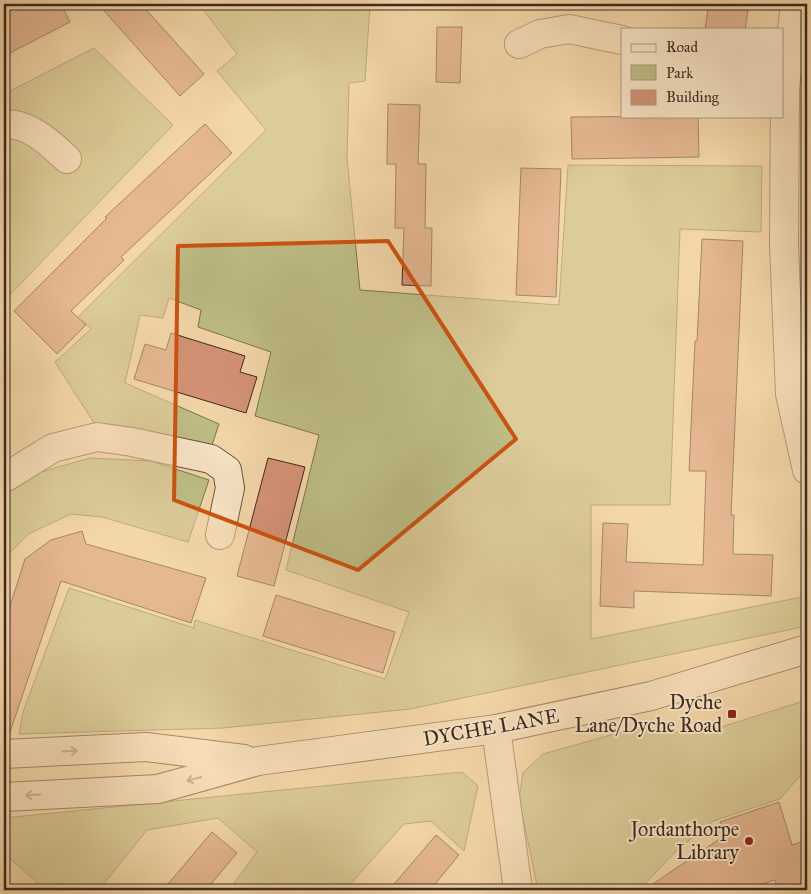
<svg xmlns="http://www.w3.org/2000/svg" width="811" height="894" font-family="'IM FELL Great Primer',serif">
  <style>
    .green { fill: #bebe86; stroke: #7c7452 }
    .building { fill: #d59376; stroke: #3b291f }
    .lines { fill: none; stroke-linecap: round; stroke-linejoin: round }
    .street-casing { stroke: #695442; stroke-width: 30 }
    .secondary-casing { stroke: #3b291f; stroke-width: 30 }
    .street { stroke: #f8e5c7; stroke-width: 28 }
    .secondary { stroke: #f8e5c7; stroke-width: 28 }
    .oneway { stroke: #9a8773 }
    .marked { fill: none; stroke: #ce520f; stroke-width: 4; stroke-linejoin: round }
    .poi-dot { fill: #8f2418; stroke: #f8e5c7; stroke-width: 2 }
    .labels { text-anchor: middle; dominant-baseline: central; stroke-width: 4; stroke-linejoin: round; paint-order: stroke }
    .poi-label { font-size: 20px; fill: #3b291f; stroke: #f8e5c7; text-anchor: end }
    .street-label { font-size: 20px; fill: #3b291f; stroke: #f8e5c7 }
  </style>
  <rect width="100%" height="100%" fill="#f4d7a9"/>
  <filter id="stains"><feTurbulence type="fractalNoise" baseFrequency=".004" numOctaves="4"/><feColorMatrix values="0 0 0 0 .2 0 0 0 0 .09 0 0 0 0 .02 0 0 0 .5 -.17"/></filter>
  <radialGradient id="worn" r=".72"><stop offset=".6" stop-color="#630" stop-opacity="0"/><stop offset="1" stop-color="#630" stop-opacity=".3"/></radialGradient>
  <path class="green" d="M 199,4 L 370,4 L 365,81 L 349,83 L 347,158 L 360,290 L 559,305 L 568,165 L 762,166 L 761,232 L 680,229 L 670,505 L 591,505 L 591,639 L 807,596 L 807,626 L 410,709 L 223,728 L 19,734 L 23,712 L 69,588 L 194,628 L 195,620 L 385,679 L 409,612 L 286,570 L 319,435 L 255,416 L 271,352 L 198,327 L 201,310 L 169,298 L 163,318 L 140,315 L 125,383 L 219,424 L 211,448 L 165,434 L 94,423 L 55,362 L 91,329 L 79,316 L 266,130 L 217,71 L 237,54 Z
    M 94,48 L 173,125 L 4,301 L 4,94 Z
    M 90,458 L 151,461 L 209,480 L 188,542 L 102,517 L 71,514 L 28,534 L 4,559 L 4,496 L 41,472 Z
    M 807,700 L 807,768 L 780,799 L 713,821 L 676,851 L 639,890 L 538,890 L 519,799 L 523,773 L 543,754 L 632,729 L 699,734 Z
    M 462,772 L 478,786 L 464,851 L 431,821 L 404,824 L 345,890 L 229,890 L 257,852 L 218,818 L 147,830 L 99,890 L 45,890 L 4,853 L 4,818 Z"/>
  <path class="building" d="M 4,4 L 61,4 L 70,22 L 4,56 Z
    M 98,4 L 141,4 L 204,74 L 180,96 Z
    M 709,4 L 749,4 L 745,29 L 705,29 Z
    M 437,27 L 462,27 L 460,83 L 436,82 Z
    M 388,104 L 420,105 L 418,164 L 426,164 L 425,228 L 432,228 L 431,286 L 402,285 L 404,228 L 395,228 L 396,164 L 387,164 Z
    M 698,116 L 699,157 L 572,159 L 571,117 Z
    M 205,124 L 232,153 L 121,257 L 124,260 L 71,311 L 86,325 L 57,354 L 14,311 L 107,218 L 105,217 Z
    M 521,168 L 561,169 L 556,297 L 516,295 Z
    M 702,239 L 743,241 L 731,515 L 734,515 L 733,554 L 773,555 L 771,596 L 634,591 L 634,608 L 600,606 L 603,523 L 628,524 L 626,562 L 703,565 L 706,471 L 689,471 L 695,341 L 697,341 Z
    M 171,333 L 245,356 L 240,372 L 257,377 L 246,413 L 134,379 L 145,344 L 166,350 Z
    M 268,458 L 305,467 L 274,586 L 237,576 Z
    M 82,531 L 86,544 L 206,578 L 191,623 L 61,581 L 8,738 L 4,737 L 4,625 L 25,559 L 51,540 Z
    M 276,595 L 395,632 L 383,673 L 263,636 Z
    M 779,802 L 792,845 L 807,840 L 807,890 L 778,890 L 775,880 L 741,890 L 644,890 L 724,836 L 720,822 Z
    M 212,832 L 237,853 L 206,890 L 163,890 Z
    M 436,835 L 459,855 L 430,890 L 389,890 Z"/>
  <g class="lines">
    <defs>
      <path id="street" d="M 795,4 L 785,87 L 784,244 L 790,394 L 807,470
        M 519,44 L 540,34 L 569,29 L 622,40
        M 4,124 C 29,123 49,142 67,159
        M 4,478 L 53,448 L 97,437 L 132,442 L 211,459 L 227,470 L 230,488 L 220,535
        M 496,729 L 518,890"/>
      <path id="secondary" d="M 4,754 L 146,747 L 244,759
        M 4,797 L 158,789 L 258,761 L 496,729 L 651,696 L 807,649"/>
    </defs>
    <use href="#street" class="street-casing"/>
    <use href="#secondary" class="secondary-casing"/>
    <use href="#street" class="street"/>
    <use href="#secondary" class="secondary"/>
  </g>
  <defs><path id="oneway-shaft" d="M-6 0H5M1.5-3L5.5 0L1.5 3" fill="none" stroke-width="1.6" stroke-linecap="round" stroke-linejoin="round" transform="scale(1.25)"/></defs>
  <g class="oneway">
    <use href="#oneway-shaft" transform="translate(70 751) rotate(-3)"/>
    <use href="#oneway-shaft" transform="translate(194 779) rotate(165)"/>
    <use href="#oneway-shaft" transform="translate(33 795) rotate(177)"/>
  </g>
  <path d="M0 0H811V894H0ZM 388,241 L 516,439 L 358,570 L 174,500 L 178,246 Z" fill="#f4d7a9" fill-opacity=".55" fill-rule="evenodd"/>
  <path class="marked" d="M 388,241 L 516,439 L 358,570 L 174,500 L 178,246 Z"/>
  <g class="poi-dot">
    <rect x="727" y="709" width="10" height="10" rx="2.5"/>
    <circle cx="749" cy="841" r="5"/>
  </g>
  <g class="labels">
    <g class="poi-label">
      <text x="722" y="702">Dyche<tspan x="722" dy="23">Lane/Dyche Road</tspan></text>
      <text x="739" y="829">Jordanthorpe<tspan x="739" dy="23">Library</tspan></text>
    </g>
    <g class="street-label">
      <text transform="translate(491 727) rotate(-10)">DYCHE LANE</text>
    </g>
  </g>
  <rect width="811" height="894" fill="none" stroke="#f4d7a9" stroke-width="20"/>
  <rect x="5" y="5" width="801" height="884" fill="none" stroke="#3b291f" stroke-width="2.5"/>
  <rect x="10" y="10" width="791" height="874" fill="none" stroke="#3b291f"/>
  <rect x="621" y="28" width="162" height="90" fill="#f8e5c7" stroke="#ac9a84"/>
  <rect x="631" y="44" width="25" height="8" fill="#f8e5c7" stroke="#ac9a84"/>
  <text x="666" y="52" font-size="15" fill="#3b291f">Road</text>
  <rect x="631" y="65" width="25" height="15" fill="#bebe86" stroke="#ac9a84"/>
  <text x="666" y="78" font-size="15" fill="#3b291f">Park</text>
  <rect x="631" y="90" width="25" height="15" fill="#d59376" stroke="#ac9a84"/>
  <text x="666" y="102" font-size="15" fill="#3b291f">Building</text>
  <rect width="100%" height="100%" filter="url(#stains)"/>
  <rect width="100%" height="100%" fill="url(#worn)"/>
</svg>
